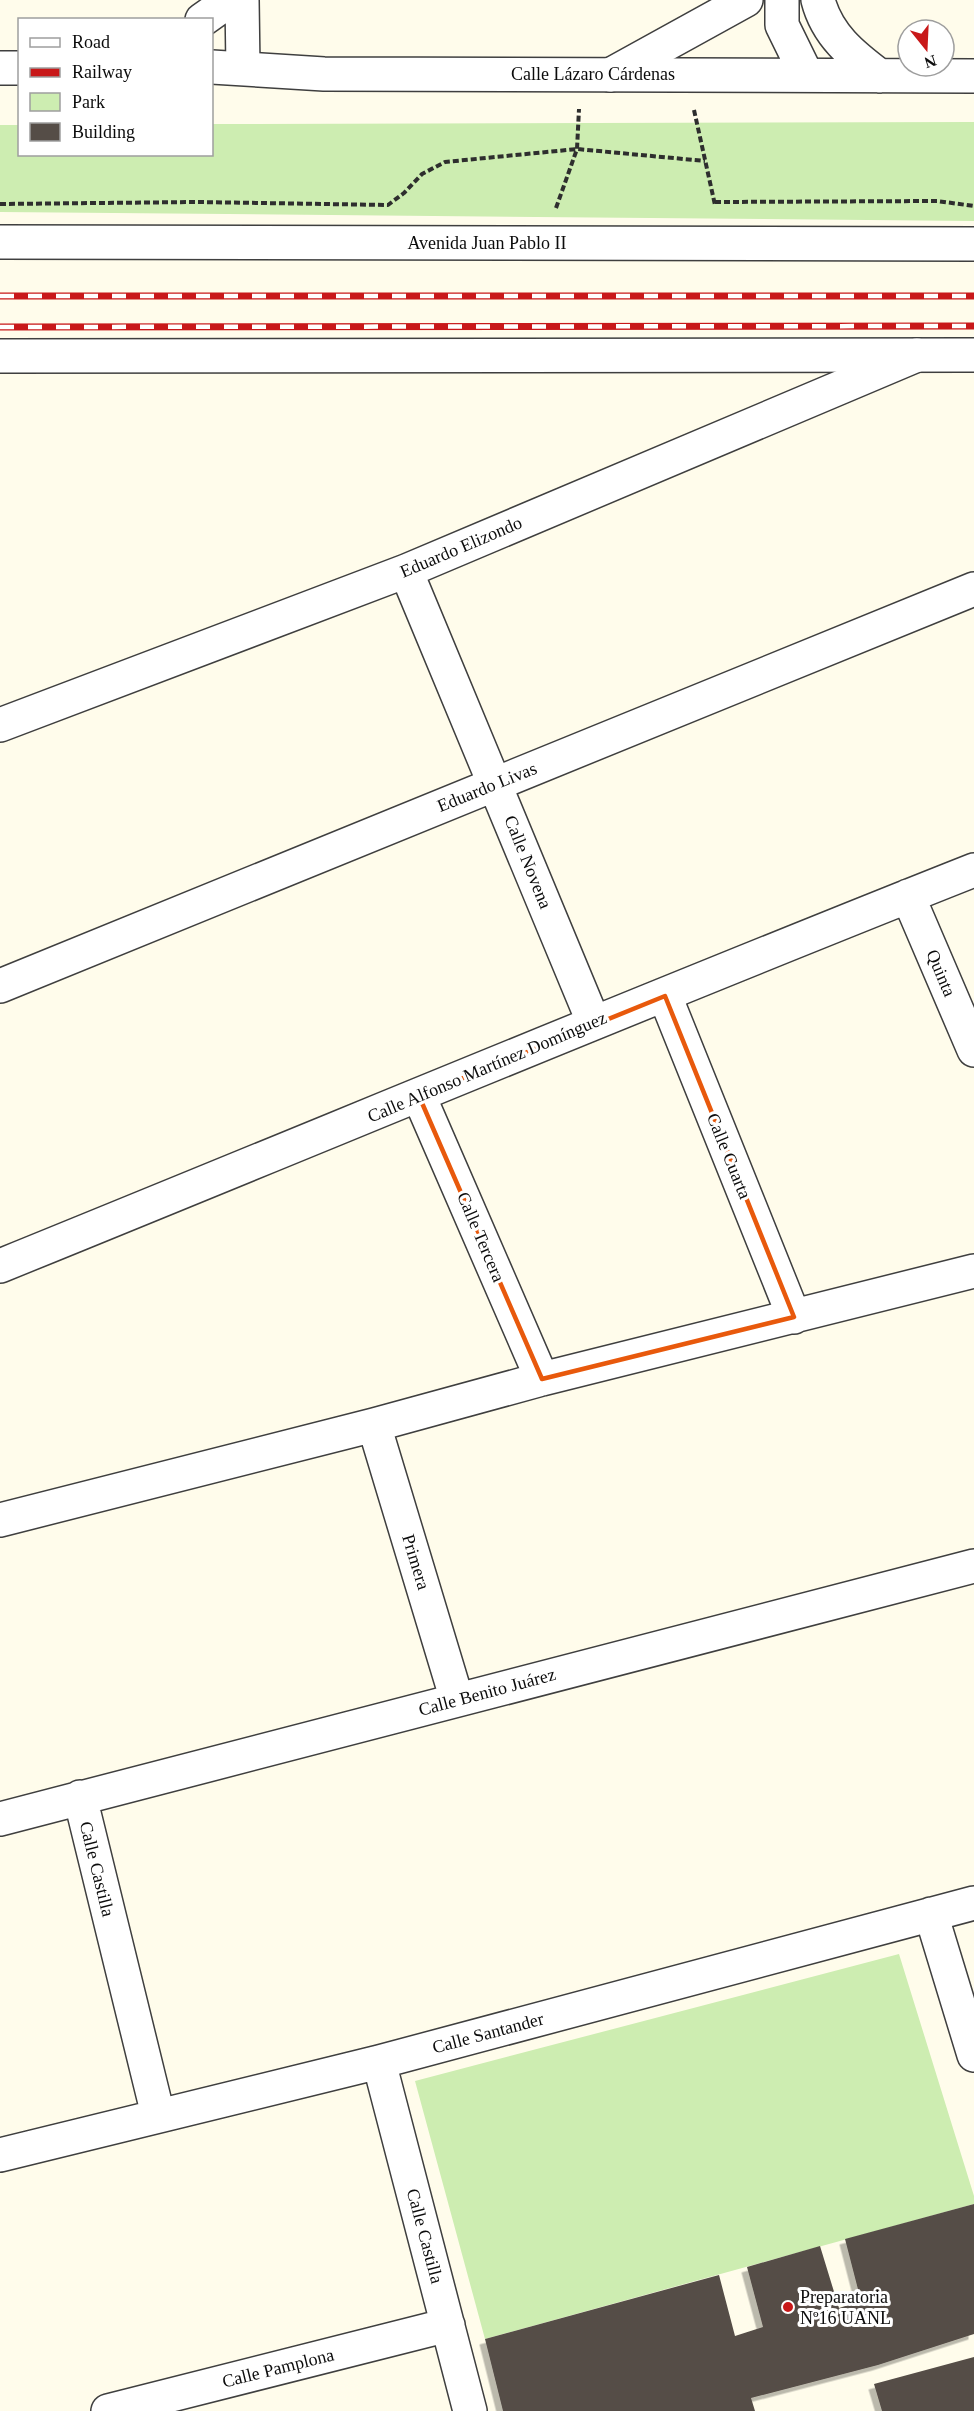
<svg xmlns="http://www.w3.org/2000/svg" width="974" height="2411" font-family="Georgia,serif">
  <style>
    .green { fill: #cdedb1 }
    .building { fill: #554d47; filter: url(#shadow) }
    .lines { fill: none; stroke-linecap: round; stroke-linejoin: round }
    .minor-casing { stroke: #3f3f3f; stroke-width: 36 }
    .tertiary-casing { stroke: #3f3f3f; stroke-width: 36 }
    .path { stroke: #2e2e2e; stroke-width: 4; stroke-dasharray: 6 3; stroke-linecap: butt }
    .minor { stroke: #fff; stroke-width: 33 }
    .tertiary { stroke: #fff; stroke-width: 33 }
    .rail-casing { stroke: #c81819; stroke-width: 7 }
    .rail { stroke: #fff; stroke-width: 4.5; stroke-dasharray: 14; stroke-linecap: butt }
    .marked { fill: none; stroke: #e8590c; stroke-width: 4.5; stroke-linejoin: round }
    .poi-dot { fill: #c81819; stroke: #fff; stroke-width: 2 }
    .labels { text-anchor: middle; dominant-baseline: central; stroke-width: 6; stroke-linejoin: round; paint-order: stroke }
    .street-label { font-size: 18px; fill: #0c0c0c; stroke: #fff }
    .poi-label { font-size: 18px; fill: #0c0c0c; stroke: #fff; text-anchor: start }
  </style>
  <defs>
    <filter id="shadow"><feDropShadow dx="-5.5" dy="5.5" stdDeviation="0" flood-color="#0004"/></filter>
  </defs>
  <rect width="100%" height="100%" fill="#fffceb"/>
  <path class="green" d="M 974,122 L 974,221 L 0,212 L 0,125 L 19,125 L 20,154 L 212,154 L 212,124 Z
    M 899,1954 L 974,2196 L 974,2204 L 485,2339 L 415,2081 Z"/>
  <path class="building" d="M 974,2204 L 974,2334 L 878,2365 L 751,2398 L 755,2411 L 503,2411 L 485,2339 L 719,2275 L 735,2336 L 763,2327 L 747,2267 L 820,2246 L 839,2308 L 861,2301 L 845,2239 Z
    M 974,2357 L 974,2411 L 882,2411 L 874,2384 Z"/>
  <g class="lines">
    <defs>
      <path id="minor" d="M 242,0 L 243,68
        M 202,20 L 230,0
        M 610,75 L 746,0
        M 406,571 L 593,1021
        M 0,725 L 406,571 L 917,355
        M 908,896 L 974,1050
        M 0,986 L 974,589
        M 665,996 L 794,1317
        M 419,1096 L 542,1379
        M 0,1266 C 325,1134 648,999 974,870
        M 374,1425 L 457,1700
        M 0,1520 L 374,1425 L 542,1379 L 974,1271
        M 80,1797 L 158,2115
        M 0,1819 L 974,1566
        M 931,1914 L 974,2055
        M 379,2062 L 470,2411
        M 0,2155 L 379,2062 L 974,1903
        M 108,2411 L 448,2325"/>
      <path id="tertiary" d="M 782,0 L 782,25 L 806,74
        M 818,0 C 827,35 852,55 880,76
        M 212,67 L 324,74 L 974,76
        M 0,68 L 20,68
        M 0,242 L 974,244
        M 0,356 L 974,355"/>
    </defs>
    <use href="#minor" class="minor-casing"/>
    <use href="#tertiary" class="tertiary-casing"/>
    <path class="path" d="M 694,110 L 715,205
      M 715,202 L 937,201 L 974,206
      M 0,204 L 198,202 L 388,205 L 404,193 L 422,174 L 445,162 L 577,149 L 705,161
      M 556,208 L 577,149 L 579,109"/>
    <use href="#minor" class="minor"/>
    <use href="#tertiary" class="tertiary"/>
    <defs>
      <path id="rail" d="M 0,296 L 974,296
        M 0,327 L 974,326"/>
    </defs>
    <use href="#rail" class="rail-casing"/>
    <use href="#rail" class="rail"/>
  </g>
  <path class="marked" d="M 665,996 L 794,1317 L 542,1379 L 419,1096 Z"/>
  <circle class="poi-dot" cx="788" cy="2307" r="6"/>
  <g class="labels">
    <g class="street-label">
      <text x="593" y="74">Calle Lázaro Cárdenas</text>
      <text x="487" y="243">Avenida Juan Pablo II</text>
      <text transform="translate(461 547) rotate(-23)">Eduardo Elizondo</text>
      <text transform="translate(487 787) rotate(-22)">Eduardo Livas</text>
      <text transform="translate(528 862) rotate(68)">Calle Novena</text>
      <text transform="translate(941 973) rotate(67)">Quinta</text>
      <text transform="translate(487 1067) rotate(-23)">Calle Alfonso Martínez Domínguez</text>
      <text transform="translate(729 1156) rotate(68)">Calle Cuarta</text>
      <text transform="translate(481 1237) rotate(67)">Calle Tercera</text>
      <text transform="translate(416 1562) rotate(73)">Primera</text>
      <text transform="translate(487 1692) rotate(-15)">Calle Benito Juárez</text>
      <text transform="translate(97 1869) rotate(76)">Calle Castilla</text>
      <text transform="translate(488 2033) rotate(-15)">Calle Santander</text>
      <text transform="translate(425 2236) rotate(75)">Calle Castilla</text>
      <text transform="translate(278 2368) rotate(-14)">Calle Pamplona</text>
    </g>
    <g class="poi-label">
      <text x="800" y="2297">Preparatoria<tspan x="800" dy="21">Nº16 UANL</tspan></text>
    </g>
  </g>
  <rect x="18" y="18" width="195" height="138" fill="#ffffff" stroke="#9e9e9e" stroke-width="1.5"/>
  <rect x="30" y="38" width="30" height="9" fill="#ffffff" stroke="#9e9e9e" stroke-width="1.5"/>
  <text x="72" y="48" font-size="18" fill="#0c0c0c">Road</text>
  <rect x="30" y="68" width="30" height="9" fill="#c81819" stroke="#9e9e9e" stroke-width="1.5"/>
  <text x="72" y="78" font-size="18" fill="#0c0c0c">Railway</text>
  <rect x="30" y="93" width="30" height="18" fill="#cdedb1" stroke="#9e9e9e" stroke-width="1.5"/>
  <text x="72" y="108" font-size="18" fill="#0c0c0c">Park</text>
  <rect x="30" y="123" width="30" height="18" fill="#554d47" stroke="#9e9e9e" stroke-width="1.5"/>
  <text x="72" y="138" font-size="18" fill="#0c0c0c">Building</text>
  <g transform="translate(926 48) rotate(162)"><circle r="28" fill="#ffffff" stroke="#9e9e9e" stroke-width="1.5"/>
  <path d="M0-4.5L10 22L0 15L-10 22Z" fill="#c81819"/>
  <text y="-9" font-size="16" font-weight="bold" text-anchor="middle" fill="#0c0c0c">N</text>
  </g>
</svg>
